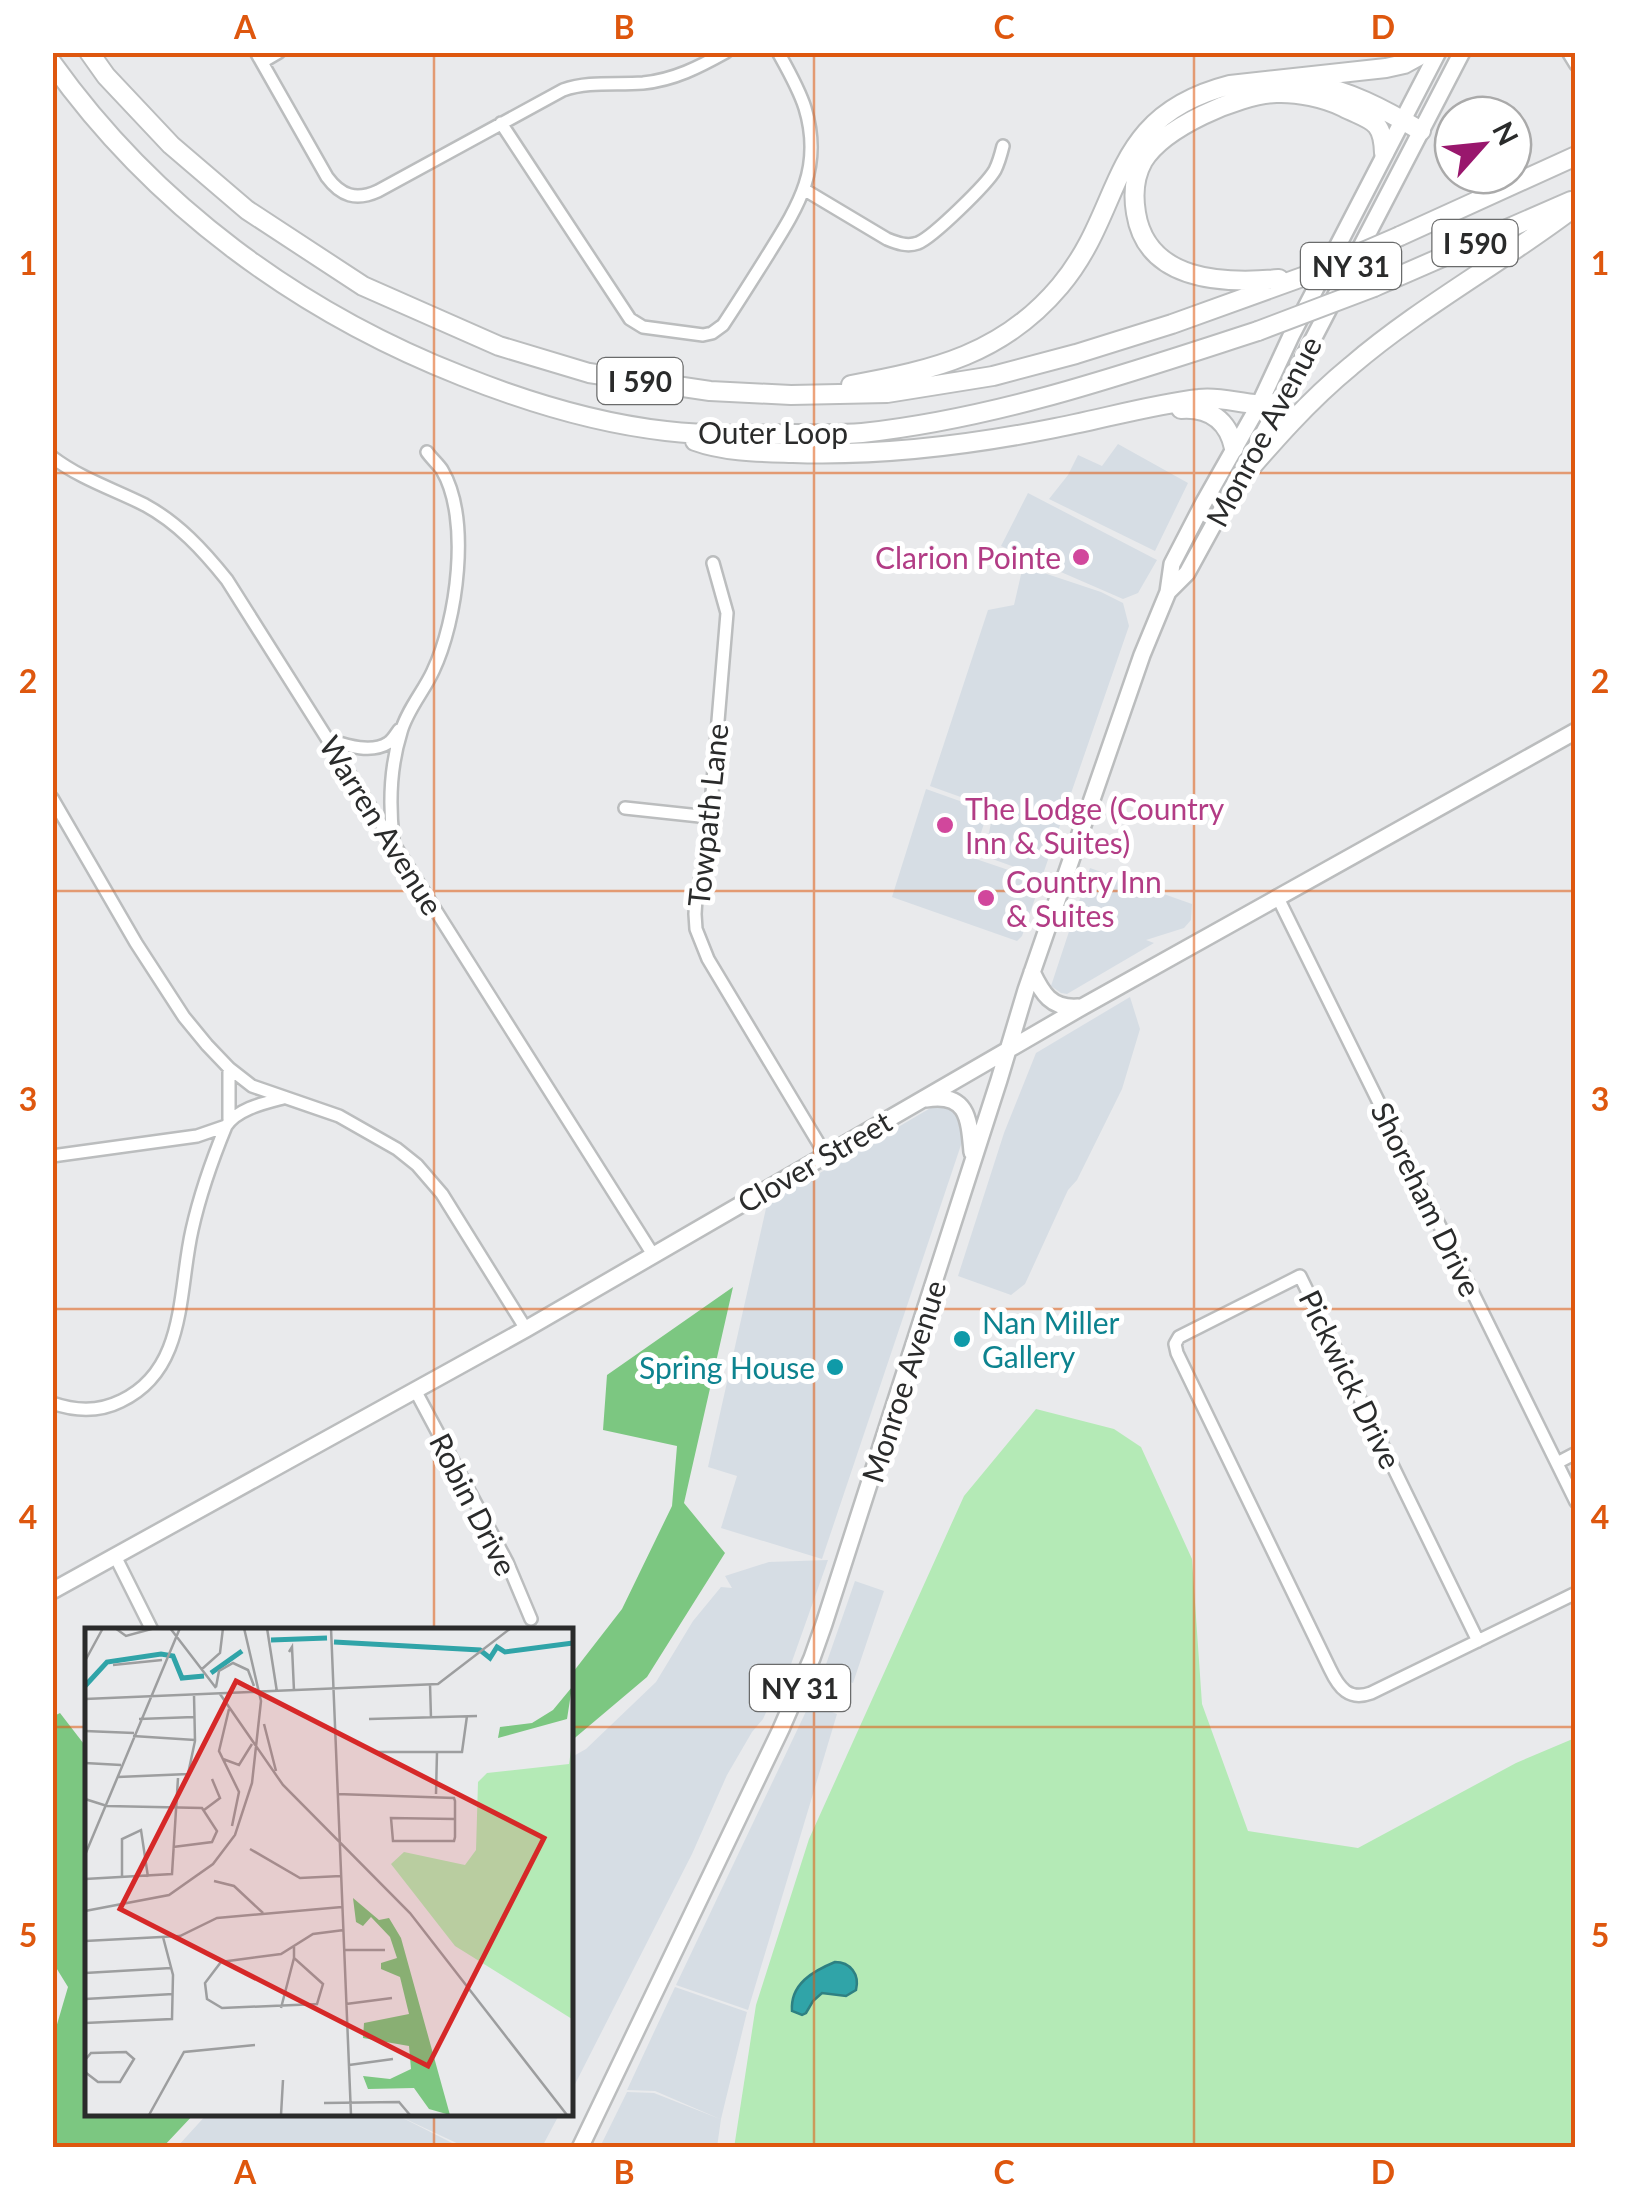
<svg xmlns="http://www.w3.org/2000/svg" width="1628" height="2200" font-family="Lato,sans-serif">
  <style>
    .built { fill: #d6dde4 }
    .green { fill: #b4eab6 }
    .forest { fill: #7cc781 }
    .water { fill: #30a4a8; stroke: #2e8082; stroke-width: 2.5 }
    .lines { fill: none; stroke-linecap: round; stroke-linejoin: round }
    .minor-casing { stroke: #bbbdbe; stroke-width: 16 }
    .major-casing { stroke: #bbbdbe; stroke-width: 20 }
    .highway-casing { stroke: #bbbdbe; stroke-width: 22 }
    .minor { stroke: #fff; stroke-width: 11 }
    .major { stroke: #fff; stroke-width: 15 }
    .highway { stroke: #fff; stroke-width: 18 }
    .highway-bridge-casing { stroke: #bbbdbe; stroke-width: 22; stroke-linecap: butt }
    .highway-bridge { stroke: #fff; stroke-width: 18 }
    .grid { fill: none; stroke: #de570e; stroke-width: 2.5; stroke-opacity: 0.55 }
    .hotel-dot { fill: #d1479c; stroke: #fff; stroke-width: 4 }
    .culture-dot { fill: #0f9aa8; stroke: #fff; stroke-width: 4 }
    .labels { text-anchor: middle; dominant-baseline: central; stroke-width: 10; stroke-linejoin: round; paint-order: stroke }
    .shield { fill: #fff; stroke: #6a6b6b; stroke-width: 2.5 }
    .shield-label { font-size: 28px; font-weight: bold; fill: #2a2b2b }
    .street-label { font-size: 30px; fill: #2a2b2b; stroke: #fff }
    .hotel-label { font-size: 30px; fill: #b23c85; stroke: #fff; text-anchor: start }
    .culture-label { font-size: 30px; fill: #0d838f; stroke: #fff; text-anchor: start }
    .inset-river { fill: none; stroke: #30a4a8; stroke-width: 5 }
    .inset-road { fill: none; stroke: #9d9e9f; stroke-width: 2.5 }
    .view { fill: #d62828; fill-opacity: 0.15; stroke: #d62828; stroke-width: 5 }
    .inset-edge { fill: none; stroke: #2a2b2b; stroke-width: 5 }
    .neatline { fill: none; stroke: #de570e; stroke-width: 4 }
    .grid-label { font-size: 32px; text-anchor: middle; font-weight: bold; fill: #de570e }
  </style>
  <rect width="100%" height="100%" fill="#e9eaec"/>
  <path class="built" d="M 1118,444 L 1188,483 L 1155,551 L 1049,499 L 1068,475 L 1078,455 L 1102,466 Z
    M 1028,493 L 1157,560 L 1138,593 L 1123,599 L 1001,546 Z
    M 1023,566 L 1101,592 L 1123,603 L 1129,626 L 1042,877 L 984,856 L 994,809 L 930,786 L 988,610 L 1014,605 Z
    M 926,789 L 988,811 L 973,858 L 1041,881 L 1022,936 L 1017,941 L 892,897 Z
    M 1090,868 L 1192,904 L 1191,920 L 1184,928 L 1146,940 L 1154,943 L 1067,994 L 1061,993 L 1051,986 Z
    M 1130,997 L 1140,1029 L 1122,1089 L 1077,1180 L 1068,1190 L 1025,1284 L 1011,1295 L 958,1276 L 1004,1133 L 1036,1053 Z
    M 939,1103 L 955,1106 L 965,1133 L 822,1559 L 721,1528 L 737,1476 L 708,1467 L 767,1204 Z
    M 828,1560 L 790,1667 L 786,1674 L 784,1673 L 763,1719 L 752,1732 L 727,1775 L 692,1854 L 570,2094 L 570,1758 L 586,1749 L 656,1682 L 693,1621 L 721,1587 L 732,1588 L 725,1576 L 769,1562 Z
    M 855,1581 L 884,1591 L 853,1683 L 823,1673 Z
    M 810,1703 L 837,1714 L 748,2010 L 676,1985 Z
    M 675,1987 L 747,2012 L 721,2119 L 717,2147 L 600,2147 L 627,2092 L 654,2093 L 720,2119 L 655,2091 L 627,2090 Z
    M 389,2112 L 560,2113 L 542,2147 L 465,2147 L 395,2114 L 460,2147 L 177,2147 L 208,2113 Z"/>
  <path class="green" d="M 1036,1409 L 1114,1429 L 1141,1447 L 1192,1559 L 1202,1704 L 1248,1831 L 1358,1848 L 1516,1763 L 1575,1738 L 1575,2147 L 734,2148 L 756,2005 L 809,1839 L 964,1496 Z"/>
  <path class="forest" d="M 733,1287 L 684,1503 L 725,1553 L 647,1677 L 570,1742 L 570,1676 L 622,1609 L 672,1506 L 677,1446 L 603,1430 L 607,1375 Z
    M 60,1713 L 87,1748 L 88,2112 L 195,2113 L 163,2147 L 53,2147 L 53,2038 L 68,1987 L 52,1961 L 52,1717 Z"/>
  <path class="water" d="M 835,1962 C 850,1962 860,1974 856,1990 L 846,1996 L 822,1993 L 813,2001 L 806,2013 L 802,2015 L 792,2011 C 790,1984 813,1971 835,1962 Z"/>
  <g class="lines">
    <defs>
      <path id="minor" d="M 256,52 L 327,177 C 341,196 356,201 378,191 L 563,90 C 589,81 615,85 643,83 C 674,80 699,67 726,52
        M 1568,52 L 1576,65
        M 262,62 L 279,52
        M 501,123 L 630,319 L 643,327 L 703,335 L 712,333 L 723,325 C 739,301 754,277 769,253 C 799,205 823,167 805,108 C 799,89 788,70 778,52
        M 805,190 L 887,239 C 897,243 907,247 918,243 C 933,237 987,184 995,170 C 999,162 1001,154 1003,146
        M 52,457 C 81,479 113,489 145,505 C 178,523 203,550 227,580 L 652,1253
        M 713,563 L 727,613 L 707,853 L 696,898 L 695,914 L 696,929 L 708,959 L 825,1154
        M 329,740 C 345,745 371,754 388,743 C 393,740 396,734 399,730
        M 52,798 L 136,943 L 184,1017 L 207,1045 L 229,1068 L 252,1086 L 339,1116 L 397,1149 L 417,1165 L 442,1194 L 526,1329
        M 625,808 L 709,817
        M 393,838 C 389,802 390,767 401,732 C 407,710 424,691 433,671 C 457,621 471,519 442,470 C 438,464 431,458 427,452
        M 1277,896 L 1576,1502
        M 229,1068 L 229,1119
        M 52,1156 L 197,1136 L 226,1126
        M 415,1390 L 507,1562 L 531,1619
        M 52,1403 C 75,1411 99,1412 121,1401 C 187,1370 178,1291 192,1230 C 200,1194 212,1160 226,1126 C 237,1109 264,1103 283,1098
        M 1557,1463 L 1576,1453
        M 115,1556 L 152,1630
        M 1478,1641 L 1300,1276 L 1179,1337 L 1175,1344 L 1177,1353 L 1330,1669 C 1339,1688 1349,1701 1371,1693 L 1576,1593"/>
      <path id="major" d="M 1168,592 L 1187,573 L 1281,401 L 1462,52
        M 1032,972 C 1042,993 1051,1009 1078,1007
        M 926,1099 C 968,1092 969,1119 972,1152
        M 52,1591 L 526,1329 L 1082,1007 L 1576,731
        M 580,2148 L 781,1729 L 812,1658 L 824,1624 L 999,1080 L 1026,990 L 1142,655 L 1168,592 L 1172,564 L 1203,504 L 1259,405 L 1291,336 L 1438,52"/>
      <path id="highway" d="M 89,52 L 106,76 L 171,145 L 247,210 L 363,286 L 499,346 L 589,373 L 710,391 L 791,395 L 887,393 L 993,376 L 1076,354 L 1172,324 L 1319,271
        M 52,63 C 154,206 299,312 462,376 C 527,402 595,423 666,431 C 708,436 752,435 794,434 C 817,434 840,435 862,433 C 999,418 1128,373 1258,331
        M 1305,82 C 1348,90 1384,109 1421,131
        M 1400,236 L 1576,156
        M 1279,279 C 1224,284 1147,282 1136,213 C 1133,195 1134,177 1143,161 C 1164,127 1237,95 1276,93 C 1297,92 1325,98 1343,107 C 1371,121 1383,119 1384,153
        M 1374,287 L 1571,201
        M 851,385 C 934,370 1003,354 1060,286 C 1127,206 1105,117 1230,85 L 1386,68 L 1404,64 L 1426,52
        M 1181,409 C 1209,407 1228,420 1234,448
        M 695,441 C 725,452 761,452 793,453 C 880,456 964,446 1050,429 C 1099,420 1149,405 1199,399 C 1227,395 1255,411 1281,401
        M 1234,487 C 1271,444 1307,402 1351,366 C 1421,306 1503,262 1576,206"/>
    </defs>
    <use href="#minor" class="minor-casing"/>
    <use href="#major" class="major-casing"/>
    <use href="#highway" class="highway-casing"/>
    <use href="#minor" class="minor"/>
    <use href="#major" class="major"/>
    <use href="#highway" class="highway"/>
    <defs>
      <path id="highway-bridge" d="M 1319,271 L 1400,236
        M 1258,331 L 1374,287"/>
    </defs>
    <use href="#highway-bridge" class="highway-bridge-casing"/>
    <use href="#highway-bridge" class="highway-bridge"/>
  </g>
  <path class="grid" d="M 434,52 L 434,1630M 814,52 L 814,2148M 1194,52 L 1194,2148M 52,473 L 1576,473M 52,891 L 1576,891M 52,1309 L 1576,1309M 52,1727 L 88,1727M 570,1727 L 1576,1727M 434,2112 L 434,2148"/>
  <g class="hotel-dot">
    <circle cx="1081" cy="557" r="10"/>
    <circle cx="945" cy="825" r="10"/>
    <circle cx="986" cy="898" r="10"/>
  </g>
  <g class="culture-dot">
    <circle cx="962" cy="1339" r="10"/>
    <circle cx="835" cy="1367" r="10"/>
  </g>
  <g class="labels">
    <g class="shield">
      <rect x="1432.5" y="220" width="85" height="46" rx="8"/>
      <rect x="1301" y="243" width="100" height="46" rx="8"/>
      <rect x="597.5" y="358" width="85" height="46" rx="8"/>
      <rect x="750" y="1665" width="100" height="46" rx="8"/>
    </g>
    <g class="shield-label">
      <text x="1475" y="243">I 590</text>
      <text x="1351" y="266">NY 31</text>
      <text x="640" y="381">I 590</text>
      <text x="800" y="1688">NY 31</text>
    </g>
    <g class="street-label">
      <text transform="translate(1263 431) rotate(-62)">Monroe Avenue</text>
      <text x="773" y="432">Outer Loop</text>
      <text transform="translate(707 815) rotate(-84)">Towpath Lane</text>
      <text transform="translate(382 825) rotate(58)">Warren Avenue</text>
      <text transform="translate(814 1161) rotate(-30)">Clover Street</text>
      <text transform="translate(1427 1199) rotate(64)">Shoreham Drive</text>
      <text transform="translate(1351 1379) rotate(64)">Pickwick Drive</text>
      <text transform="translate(903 1381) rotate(-72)">Monroe Avenue</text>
      <text transform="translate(474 1504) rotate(63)">Robin Drive</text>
    </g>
    <g class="hotel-label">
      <text x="1061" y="557" text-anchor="end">Clarion Pointe</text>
      <text x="965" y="808">The Lodge (Country<tspan x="965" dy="34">Inn &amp; Suites)</tspan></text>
      <text x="1006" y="881">Country Inn<tspan x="1006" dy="34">&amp; Suites</tspan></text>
    </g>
    <g class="culture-label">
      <text x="982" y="1322">Nan Miller<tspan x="982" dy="34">Gallery</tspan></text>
      <text x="815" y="1367" text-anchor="end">Spring House</text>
    </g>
  </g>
  <g transform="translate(85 1628)">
    <rect width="488" height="488" fill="#e9eaec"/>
    <path d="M 487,115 L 487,391 L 370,318 L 306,236 L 319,224 L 380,237 L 391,222 L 393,154 L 402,145 L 484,136 Z" fill="#b4eab6"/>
    <path d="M 487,59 L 482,91 L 413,110 L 415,99 L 447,95 L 468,82 ZM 268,270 L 294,292 L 304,290 L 316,310 L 365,487 L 344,481 L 329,460 L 283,461 L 278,448 L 305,451 L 326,441 L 324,418 L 278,410 L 279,395 L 324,386 L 315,349 L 296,341 L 296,335 L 312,330 L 305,309 L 286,289 L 278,298 L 271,294 Z" fill="#7cc781"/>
    <path class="inset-river" d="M 186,12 L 242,10M 249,14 L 395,22 L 405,30 L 412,19 L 420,24 L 488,15M 126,45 L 157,23M 0,58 L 22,34 L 76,26 L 88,28 L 97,50 L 119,48"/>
    <path class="inset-road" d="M 30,0 L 41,8 L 70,0M 85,0 L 131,60M 182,0 L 192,64M 246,0 L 266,487M 204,24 L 207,19 L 209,63M 0,33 L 18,0M 28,37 L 77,32M 117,41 L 135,25 L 138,0M 345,56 L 346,90M 131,59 L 134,43 L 148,35 L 163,42 L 169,58M 135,66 L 198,157 L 325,285 L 482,487M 0,71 L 353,56 L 426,0M 144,81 L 134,123 L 154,164 L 147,198M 54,91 L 109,89M 284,91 L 392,88M 179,96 L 191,143M 0,103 L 49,105M 48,108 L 110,112M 292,124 L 377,124 L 382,88M 138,131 L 154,137 L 167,116M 0,135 L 36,137M 33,149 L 103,146 L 110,113 L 109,67M 252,166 L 369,170 L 370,173 L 370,209 L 369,213 L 308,213 L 306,190 L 370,191M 351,166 L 352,124M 0,171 L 22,178 L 117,180 L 132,203 L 127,214 L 88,219M 119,182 L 135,170 L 127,151M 165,221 L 215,250 L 256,248M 0,227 L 95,0M 37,250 L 37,211 L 56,202 L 63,249M 0,251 L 87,246 L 93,150M 129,253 L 149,258 L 178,285M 0,283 L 84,267 L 128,236 L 150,207 L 167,155 L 176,73 L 159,0M 0,313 L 95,308 L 132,290 L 257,279M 209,319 L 209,330 L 238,356 L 232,376 L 137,380 L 122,371 L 120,355 L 136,334 L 196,326 L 228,306 L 259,302M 259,322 L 300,322M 0,345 L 86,340M 0,371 L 88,366M 261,376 L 307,370M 196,380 L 209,330M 0,395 L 87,391 L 88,347 L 78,309M 0,432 L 6,425 L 41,424 L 49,431 L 35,454 L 13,454 L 0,444M 264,437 L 308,431M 239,475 L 314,474 L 325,487M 64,487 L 99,424 L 170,417M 196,487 L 198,452"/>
    <path class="view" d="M 151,53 L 459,210 L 343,438 L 35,281 Z"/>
    <rect width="488" height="488" class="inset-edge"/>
  </g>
  <rect width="1628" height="2200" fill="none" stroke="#ffffff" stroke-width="110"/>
  <g transform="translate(1483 145) rotate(63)"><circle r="48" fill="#ffffff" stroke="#aaaaaa" stroke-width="2.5"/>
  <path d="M0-8L18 38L0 25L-18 38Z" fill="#99176d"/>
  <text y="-15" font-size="28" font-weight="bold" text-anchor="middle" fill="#2a2b2b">N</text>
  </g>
  <rect x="55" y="55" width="1518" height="2090" class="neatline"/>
  <g class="grid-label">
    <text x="245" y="39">A</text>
    <text x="624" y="39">B</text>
    <text x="1004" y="39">C</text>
    <text x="1383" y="39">D</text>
    <text x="28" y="275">1</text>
    <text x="1600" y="275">1</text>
    <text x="28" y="693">2</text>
    <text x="1600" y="693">2</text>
    <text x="28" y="1111">3</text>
    <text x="1600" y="1111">3</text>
    <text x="28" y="1529">4</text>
    <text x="1600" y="1529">4</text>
    <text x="28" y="1947">5</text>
    <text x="1600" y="1947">5</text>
    <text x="245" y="2184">A</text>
    <text x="624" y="2184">B</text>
    <text x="1004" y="2184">C</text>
    <text x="1383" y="2184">D</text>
  </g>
</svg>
